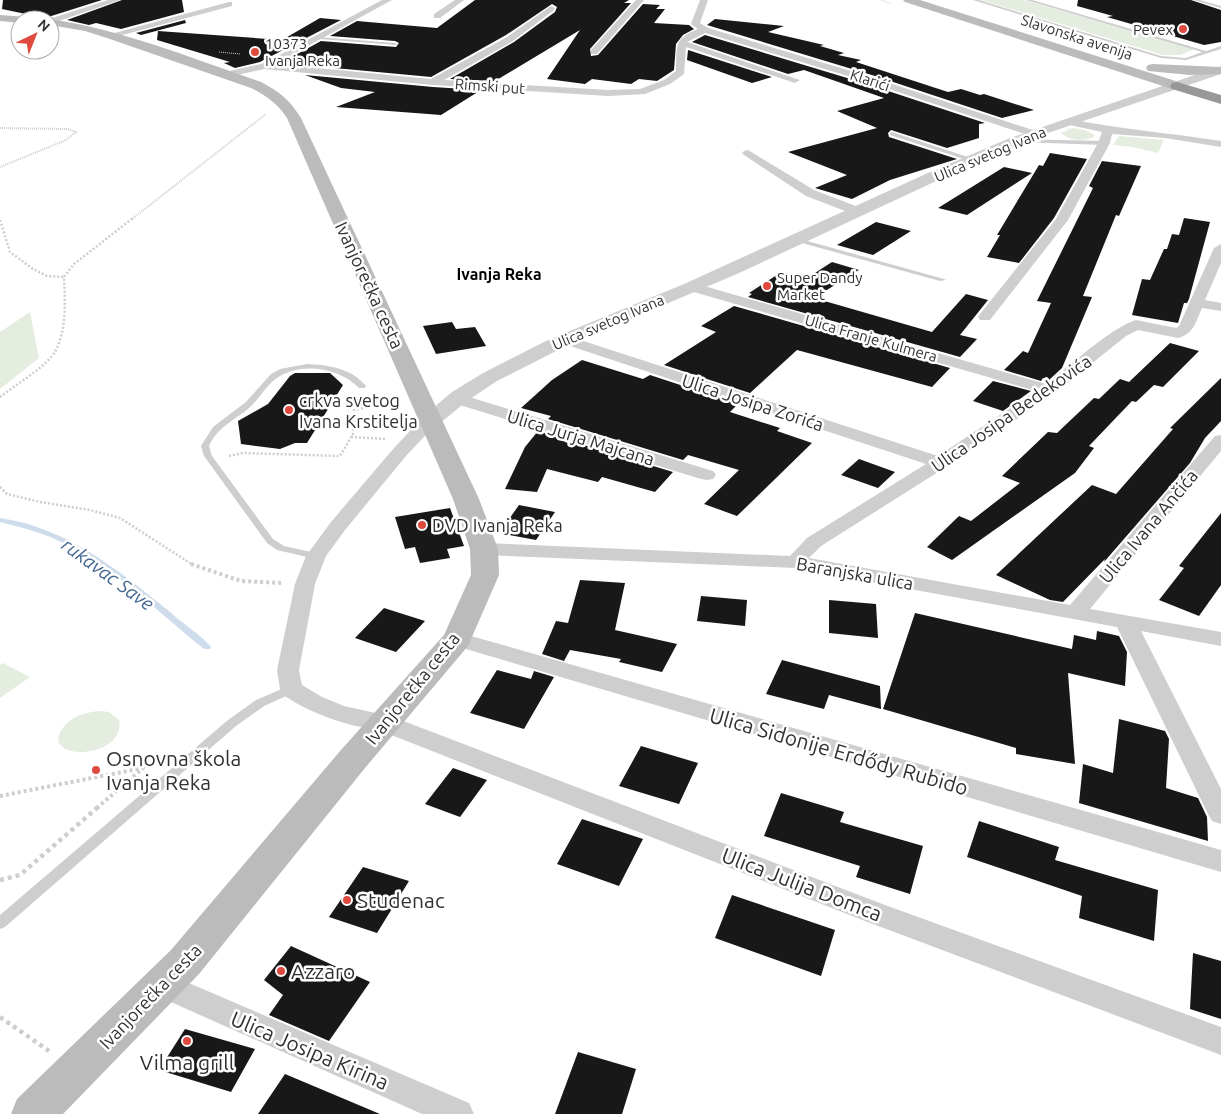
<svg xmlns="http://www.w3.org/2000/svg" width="1221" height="1114" font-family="Ubuntu,sans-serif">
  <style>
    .green { fill: #e5ede0 }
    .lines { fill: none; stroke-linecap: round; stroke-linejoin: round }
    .stream { fill: #cedcec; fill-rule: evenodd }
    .building { fill: #181818 }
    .path-far4 { stroke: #cecece; stroke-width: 1; stroke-dasharray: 1 1; stroke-linecap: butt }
    .path-far3 { stroke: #cecece; stroke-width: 2; stroke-dasharray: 1 1; stroke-linecap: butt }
    .path-far2 { stroke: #cecece; stroke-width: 2.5; stroke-dasharray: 2 2; stroke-linecap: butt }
    .path-far1 { stroke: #cecece; stroke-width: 4; stroke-dasharray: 3 3; stroke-linecap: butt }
    .path { stroke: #cecece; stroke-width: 4.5; stroke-dasharray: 4 4; stroke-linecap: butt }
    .service { fill: #cecece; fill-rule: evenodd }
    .minor { fill: #cecece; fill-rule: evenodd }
    .tertiary { fill: #cecece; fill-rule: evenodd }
    .secondary { fill: #bbb; fill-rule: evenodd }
    .motorway { fill: #989898; fill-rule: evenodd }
    .poi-dot { fill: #de4a3e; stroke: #fff; stroke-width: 2 }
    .labels { text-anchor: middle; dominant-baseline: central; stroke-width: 5; stroke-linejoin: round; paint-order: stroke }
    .far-poi-label { font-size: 15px; fill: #313131; stroke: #fff; text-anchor: start }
    .far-street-label { font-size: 15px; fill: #313131; stroke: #fff }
    .far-quarter-label { font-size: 16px; font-weight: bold; fill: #000; stroke: #fff }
    .street-label { font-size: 18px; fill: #313131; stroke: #fff }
    .poi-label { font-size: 18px; fill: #313131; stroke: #fff; text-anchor: start }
    .water-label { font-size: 19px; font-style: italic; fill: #426691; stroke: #fff }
    .near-street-label { font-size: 21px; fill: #313131; stroke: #fff }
    .near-poi-label { font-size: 21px; fill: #313131; stroke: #fff; text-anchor: start }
  </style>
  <rect width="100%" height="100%" fill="#fff"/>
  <path class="green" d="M 981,0 L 1024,0 L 1174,43 L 1190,46 L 1195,49 L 1180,55 L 1163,55 Z
    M 1066,129 C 1076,127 1086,129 1094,135 L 1094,137 C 1084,142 1069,141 1061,133 L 1068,130 Z
    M 1119,136 L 1164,140 L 1158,153 L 1133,147 L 1113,145 Z
    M 30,312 L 39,358 L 0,389 L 0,332 Z
    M 3,663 L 30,677 L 0,698 L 0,665 Z
    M 100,711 L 109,712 L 119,720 C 127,760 39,762 62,729 C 71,716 86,712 100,711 Z"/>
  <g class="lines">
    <path class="stream" d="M 0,518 C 11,520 23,522 34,526 C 86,543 128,578 170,612 C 182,623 201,635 211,647 L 210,649 L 204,649 C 157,611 111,565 55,539 C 37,531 19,527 0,522 Z"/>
  </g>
  <path class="building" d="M 3,0 L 102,0 L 45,18 L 2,9 Z
    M 122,0 L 182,0 L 184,12 L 121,29 L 96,23 L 89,25 L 67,20 Z
    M 475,0 L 629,0 L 624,3 L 631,3 L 590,49 L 591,56 L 598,55 L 643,4 L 660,5 L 656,9 L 665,9 L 654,23 L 689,25 L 694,29 L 683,35 L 676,44 L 674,70 L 657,81 L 639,79 L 631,84 L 592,79 L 585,84 L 547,79 L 580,30 L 495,81 L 450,79 L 514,42 L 555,12 L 557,7 L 552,4 L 506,35 L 431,77 L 281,63 L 321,41 L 396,47 L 399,43 L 395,41 L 330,36 L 357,21 L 437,28 Z
    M 1078,0 L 1191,0 L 1221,10 L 1221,42 L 1204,45 L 1107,17 L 1113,16 L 1077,6 Z
    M 320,18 L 341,20 L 260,62 L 235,68 L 224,63 L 230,62 L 157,40 L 158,31 L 282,40 Z
    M 715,19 L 784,26 L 768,32 L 824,45 L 820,46 L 844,53 L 838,55 L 861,60 L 856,62 L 948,92 L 961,89 L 980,95 L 984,94 L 1034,110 L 1002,118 L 875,76 L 707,25 Z
    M 185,20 L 186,23 L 141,35 L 136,33 Z
    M 705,35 L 867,84 L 985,123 L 979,124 L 979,138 L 947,148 L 891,130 L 888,133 L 889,137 L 957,159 L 890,180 L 852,199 L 815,188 L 847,175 L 788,152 L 877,128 L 837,111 L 884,98 L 804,70 L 788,74 L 692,42 Z
    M 688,50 L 772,77 L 752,83 L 687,60 Z
    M 305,75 L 433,87 L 481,90 L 441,115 L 336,107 L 375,92 L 341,88 Z
    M 1050,153 L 1087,159 L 1054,218 L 1019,263 L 987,257 L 1000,235 L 997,235 L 1039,165 L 1043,166 Z
    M 1102,161 L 1141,166 L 1119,216 L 1116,215 L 1083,296 L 1092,297 L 1062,368 L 1049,380 L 1043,378 L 1041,381 L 1004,370 L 1023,351 L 1028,353 L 1051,303 L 1037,301 L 1093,188 L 1089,186 Z
    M 1004,167 L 1032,173 L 967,215 L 938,208 Z
    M 1184,218 L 1210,222 L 1189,299 L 1187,303 L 1184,303 L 1178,323 L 1132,315 L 1142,279 L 1150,280 L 1164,249 L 1167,249 L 1172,234 L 1179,235 Z
    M 876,222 L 911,231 L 873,255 L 837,245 Z
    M 832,262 L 859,270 L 814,298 L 932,332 L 966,294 L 988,300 L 960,335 L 977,339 L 960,357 L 748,297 L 752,294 L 749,293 L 780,273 L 804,280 Z
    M 734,306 L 950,368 L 932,387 L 797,350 L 750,393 L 664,365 L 716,332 L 701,326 Z
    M 452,322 L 456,329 L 475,327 L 486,346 L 436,354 L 423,326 Z
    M 1170,343 L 1199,351 L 1163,387 L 1154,385 L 1136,402 L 1132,401 L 1089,446 L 1094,448 L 1075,473 L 952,560 L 927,547 L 959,516 L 971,521 L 1020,483 L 1002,476 L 1048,432 L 1057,433 L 1094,398 L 1099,399 L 1120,379 L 1129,382 Z
    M 582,360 L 643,379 L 650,375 L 738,404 L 730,412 L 780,428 L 777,431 L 812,443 L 737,516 L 704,504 L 739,470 L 688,455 L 683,460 L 548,419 L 551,416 L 521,408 L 552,380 Z
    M 295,373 L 330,373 L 343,385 L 307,443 L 295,443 L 280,449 L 241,444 L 238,421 L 268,404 L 290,376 Z
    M 1221,378 L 1221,421 L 1205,438 L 1190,463 L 1104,562 L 1105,559 L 1063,602 L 1050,600 L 996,575 L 1092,485 L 1116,494 L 1173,429 L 1170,428 Z
    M 993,381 L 1031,391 L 1003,411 L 973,401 Z
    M 538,431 L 673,472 L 655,492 L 602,477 L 598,482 L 547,469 L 537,492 L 505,489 L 525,447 Z
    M 859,459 L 895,472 L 878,488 L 841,475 Z
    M 519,505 L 555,512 L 536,540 L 499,533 Z
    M 450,508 L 464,546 L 447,549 L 450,558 L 420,563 L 415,547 L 405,549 L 395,517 Z
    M 1221,513 L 1221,585 L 1199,616 L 1159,600 L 1184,568 L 1179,566 Z
    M 580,580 L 625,583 L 615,630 L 677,644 L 662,672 L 619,662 L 621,659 L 570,650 L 564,661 L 542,654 L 556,621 L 568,623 Z
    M 701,596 L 747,600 L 745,626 L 697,621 Z
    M 829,600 L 876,604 L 878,638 L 829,633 Z
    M 384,608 L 425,621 L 396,652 L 355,638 Z
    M 915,613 L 1072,649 L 1074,635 L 1096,640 L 1097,631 L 1119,636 L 1127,652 L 1125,686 L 1068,673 L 1075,764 L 1016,754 L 1016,748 L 883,709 Z
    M 782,660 L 880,686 L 881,709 L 829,695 L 824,709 L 766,694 Z
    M 497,670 L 531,679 L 534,671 L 554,677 L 524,729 L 470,713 Z
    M 1119,719 L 1165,731 L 1169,739 L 1166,788 L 1198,798 L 1207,817 L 1208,841 L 1079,803 L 1083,764 L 1113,773 Z
    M 641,746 L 698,763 L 679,804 L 619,786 Z
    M 453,768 L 487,780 L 460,817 L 425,804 Z
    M 781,793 L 844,812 L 840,822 L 923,846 L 910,894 L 856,877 L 860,866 L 764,836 Z
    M 582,819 L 643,839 L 619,886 L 557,864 Z
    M 979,821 L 1059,847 L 1055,860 L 1158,890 L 1154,941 L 1079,918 L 1082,896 L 967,857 Z
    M 363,867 L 409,881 L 377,933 L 329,917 Z
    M 732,895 L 835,930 L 821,976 L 715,938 Z
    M 291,946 L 370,982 L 329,1041 L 269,1015 L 283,995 L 264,980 Z
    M 1193,953 L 1221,961 L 1221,1019 L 1190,1009 Z
    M 185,1029 L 255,1049 L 231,1092 L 159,1070 Z
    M 578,1052 L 636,1069 L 622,1114 L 555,1114 Z
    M 285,1074 L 380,1114 L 258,1114 Z"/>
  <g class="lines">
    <path class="path-far4" d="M 881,0 L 892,4
      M 219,52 L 240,54"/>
    <path class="path-far3" d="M 0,128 L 67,129 L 76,132 L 66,140 L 0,167
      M 132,219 L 266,114"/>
    <path class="path-far2" d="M 0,220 L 10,252 L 33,269 L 47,276 L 64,277
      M 0,397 C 15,385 48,366 56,350 C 67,327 65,301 64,277 L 74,264 L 133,218
      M 351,437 L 386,439
      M 229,456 L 243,453 L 340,456 L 353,434 L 354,410 L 397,401
      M 0,487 L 7,494 L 40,502 L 90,510 L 120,518 L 193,565"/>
    <path class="path-far1" d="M 191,564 L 241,581 L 282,583
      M 0,796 L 143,768 L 97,808"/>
    <path class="path" d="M 0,880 L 20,875 L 98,807
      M 0,1017 L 49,1051"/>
    <path class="service" d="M 973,0 L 979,0 L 1161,56 L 1186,58 L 1202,52 L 1026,0 L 1032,0 L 1206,51 L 1221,46 L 1221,49 L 1186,60 L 1161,58 Z
      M 1193,0 L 1200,0 L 1221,6 L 1221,8 Z
      M 318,37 L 395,43 L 397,44 L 395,45 L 320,39 Z
      M 892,132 L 974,159 L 975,160 L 970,161 L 890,135 L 890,133 Z
      M 1016,139 L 1104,141 L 1107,143 L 1104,145 L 1018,142 L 1016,141 Z
      M 793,237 L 944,279 L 946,280 L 940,281 L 791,240 L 790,239 Z
      M 307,364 C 329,365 351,368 366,386 L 365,388 L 359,388 C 340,368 301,361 277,378 C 265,386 259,400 248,409 C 233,421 217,428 209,446 L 212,456 L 273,539 L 284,546 L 320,554 L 321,556 L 316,559 L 277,550 L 267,543 L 204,456 L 201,446 L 213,427 L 246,402 L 271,374 L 280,369 Z
      M 291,685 L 295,686 L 297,689 L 295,692 L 264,706 L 236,726 L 5,927 L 0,929 L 0,915 L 228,720 L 256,700 Z"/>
    <path class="minor" d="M 108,0 L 120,0 L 53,23 L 50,24 L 50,20 L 46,20 Z
      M 382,0 L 392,0 L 275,64 L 431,79 L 507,37 L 551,6 L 555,8 L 554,10 L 513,41 L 444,80 L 608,90 L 640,89 L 664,80 L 676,71 C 677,48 673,38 698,29 L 691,24 L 700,0 L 708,0 L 700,23 L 708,28 L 874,78 L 1039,132 L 1040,134 L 1035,137 L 1031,136 L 868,82 L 705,33 L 687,42 L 800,80 L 795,83 L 792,82 L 686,47 L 684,74 L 670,84 L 645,94 L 608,96 L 433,85 L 264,69 L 228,77 L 223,74 L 225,72 L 261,64 L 274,58 Z
      M 455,0 L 464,0 L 440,18 L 434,18 L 434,14 Z
      M 636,0 L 644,0 L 597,54 L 591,54 L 591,50 Z
      M 229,2 L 232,2 L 232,6 L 111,38 L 107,35 Z
      M 1069,119 C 1119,129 1170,133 1221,141 L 1221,147 L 1165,138 L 1112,134 L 1110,143 L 1068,220 L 990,320 L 980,320 L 978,317 L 980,314 L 1056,219 L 1098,143 L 1102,132 L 1065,124 L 1064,122 L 1065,120 Z
      M 748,150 L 814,190 L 861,208 L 863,211 L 857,215 L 853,214 L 806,196 L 744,155 L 742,153 L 744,151 Z
      M 1221,244 L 1221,263 L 1205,300 L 1221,303 L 1221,311 L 1202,308 C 1196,321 1194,334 1178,338 L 1138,330 L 1126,336 L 1055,393 L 946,467 L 821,546 L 809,558 L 1070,605 L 1215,436 L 1221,435 L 1221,451 L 1090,609 L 1221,632 L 1221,646 L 1141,631 L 1221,789 L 1221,824 L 1212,821 L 1208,814 L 1117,627 L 795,568 L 484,555 L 477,553 L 474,549 L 477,545 L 484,543 L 790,556 L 807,538 L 926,464 L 561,343 L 558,340 L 561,337 L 571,337 L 938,456 L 1036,391 L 687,290 L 685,287 L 687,284 L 697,284 L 1046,384 C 1068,367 1112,327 1136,320 L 1176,328 L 1179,326 L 1214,248 Z
      M 456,393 L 713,471 L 716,475 L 713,479 L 707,480 L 701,479 L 450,402 L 448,398 L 450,394 Z
      M 431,414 L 437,415 L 440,419 L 437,423 L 406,456 L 345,530 L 326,556 L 315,584 L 299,670 L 302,685 L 322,697 L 344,706 L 393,717 L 885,905 L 1221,1027 L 1221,1055 L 865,921 L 381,731 C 345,725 313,715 283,695 L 280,689 L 277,670 L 295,584 L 306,556 L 331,522 L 394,448 L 425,415 Z
      M 457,632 L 1221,850 L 1221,872 L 449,644 L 446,639 L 449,634 Z
      M 163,972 L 469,1103 L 474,1114 L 422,1114 L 153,994 L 148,985 L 153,976 Z"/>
    <path class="tertiary" d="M 1221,66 L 1221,74 L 1045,134 L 979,161 L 737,274 L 562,348 L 497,381 L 467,401 L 439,424 L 431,425 L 423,424 L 420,419 L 452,392 L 483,373 L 548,340 L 684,284 L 928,173 L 1010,138 Z"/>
    <path class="secondary" d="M 903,0 L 920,0 L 1182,83 L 1184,86 L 1182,89 L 1172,89 L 905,2 Z
      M 0,15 L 28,17 L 34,20 L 20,20 L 20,23 L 0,21 Z
      M 50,19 C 123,30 191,58 261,82 C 280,92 289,99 301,118 L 479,499 L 498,549 L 499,575 L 468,646 L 365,768 L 199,974 L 63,1114 L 11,1114 L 17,1099 L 171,950 L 341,750 L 444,635 L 471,575 L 470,549 L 453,499 L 287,118 C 277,103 266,96 251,88 L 107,38 L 85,31 L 50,25 L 50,20 L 46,20 Z
      M 1153,64 L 1219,67 L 1221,68 L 1221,74 L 1190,75 L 1148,71 L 1146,68 L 1148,65 Z"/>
    <path class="motorway" d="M 1177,82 L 1221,95 L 1221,104 L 1172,89 L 1170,86 L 1172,83 Z"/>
  </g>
  <g class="poi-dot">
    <circle cx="1183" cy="29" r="5"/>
    <circle cx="255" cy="52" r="5"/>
    <circle cx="767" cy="286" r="5"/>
    <circle cx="289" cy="410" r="5"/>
    <circle cx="422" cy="525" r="5"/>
    <circle cx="96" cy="770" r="5"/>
    <circle cx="347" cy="900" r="5"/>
    <circle cx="281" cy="971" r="5"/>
    <circle cx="187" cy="1041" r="5"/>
  </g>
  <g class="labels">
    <g class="far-poi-label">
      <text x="1173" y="29" text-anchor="end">Pevex</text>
      <text x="265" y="43">10373<tspan x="265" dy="17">Ivanja Reka</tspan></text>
      <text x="777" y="277">Super Dandy<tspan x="777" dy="17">Market</tspan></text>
    </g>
    <g class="far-street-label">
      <text transform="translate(1077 37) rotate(18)">Slavonska avenija</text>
      <text transform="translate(870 80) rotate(18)">Klarići</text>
      <text transform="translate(490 86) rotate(4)">Rimski put</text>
      <text transform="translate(990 154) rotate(-23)">Ulica svetog Ivana</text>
      <text transform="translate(608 322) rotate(-23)">Ulica svetog Ivana</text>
      <text transform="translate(871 338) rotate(16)">Ulica Franje Kulmera</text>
    </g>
    <g class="far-quarter-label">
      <text x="499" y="274">Ivanja Reka</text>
    </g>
    <g class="street-label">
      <text transform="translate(370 285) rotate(65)">Ivanjorečka cesta</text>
      <text transform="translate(753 402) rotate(18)">Ulica Josipa Zorića</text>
      <text transform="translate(1011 413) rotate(-35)">Ulica Josipa Bedekovića</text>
      <text transform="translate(581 437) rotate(17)">Ulica Jurja Majcana</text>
      <text transform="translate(1148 526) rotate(-50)">Ulica Ivana Ančića</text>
      <text transform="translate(855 573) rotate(10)">Baranjska ulica</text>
      <text transform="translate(412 688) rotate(-51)">Ivanjorečka cesta</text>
      <text transform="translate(150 996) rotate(-46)">Ivanjorečka cesta</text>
    </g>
    <g class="poi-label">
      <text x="299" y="400">crkva svetog<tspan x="299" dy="21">Ivana Krstitelja</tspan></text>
      <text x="432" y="525">DVD Ivanja Reka</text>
    </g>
    <g class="water-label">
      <text transform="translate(108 574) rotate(36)">rukavac Save</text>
    </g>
    <g class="near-street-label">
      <text transform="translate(839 751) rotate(16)">Ulica Sidonije Erdődy Rubido</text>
      <text transform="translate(802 884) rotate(21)">Ulica Julija Domca</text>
      <text transform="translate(310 1050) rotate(23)">Ulica Josipa Kirina</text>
    </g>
    <g class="near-poi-label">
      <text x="106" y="758">Osnovna škola<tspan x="106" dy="24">Ivanja Reka</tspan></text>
      <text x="357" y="900">Studenac</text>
      <text x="291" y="971">Azzaro</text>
      <text x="187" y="1062" text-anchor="middle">Vilma grill</text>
    </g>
  </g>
  <g transform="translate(35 35) rotate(43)"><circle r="24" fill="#ffffff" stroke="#adadad"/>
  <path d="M0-4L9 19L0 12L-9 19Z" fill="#de4a3e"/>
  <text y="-8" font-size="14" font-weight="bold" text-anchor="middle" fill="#313131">N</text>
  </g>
</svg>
